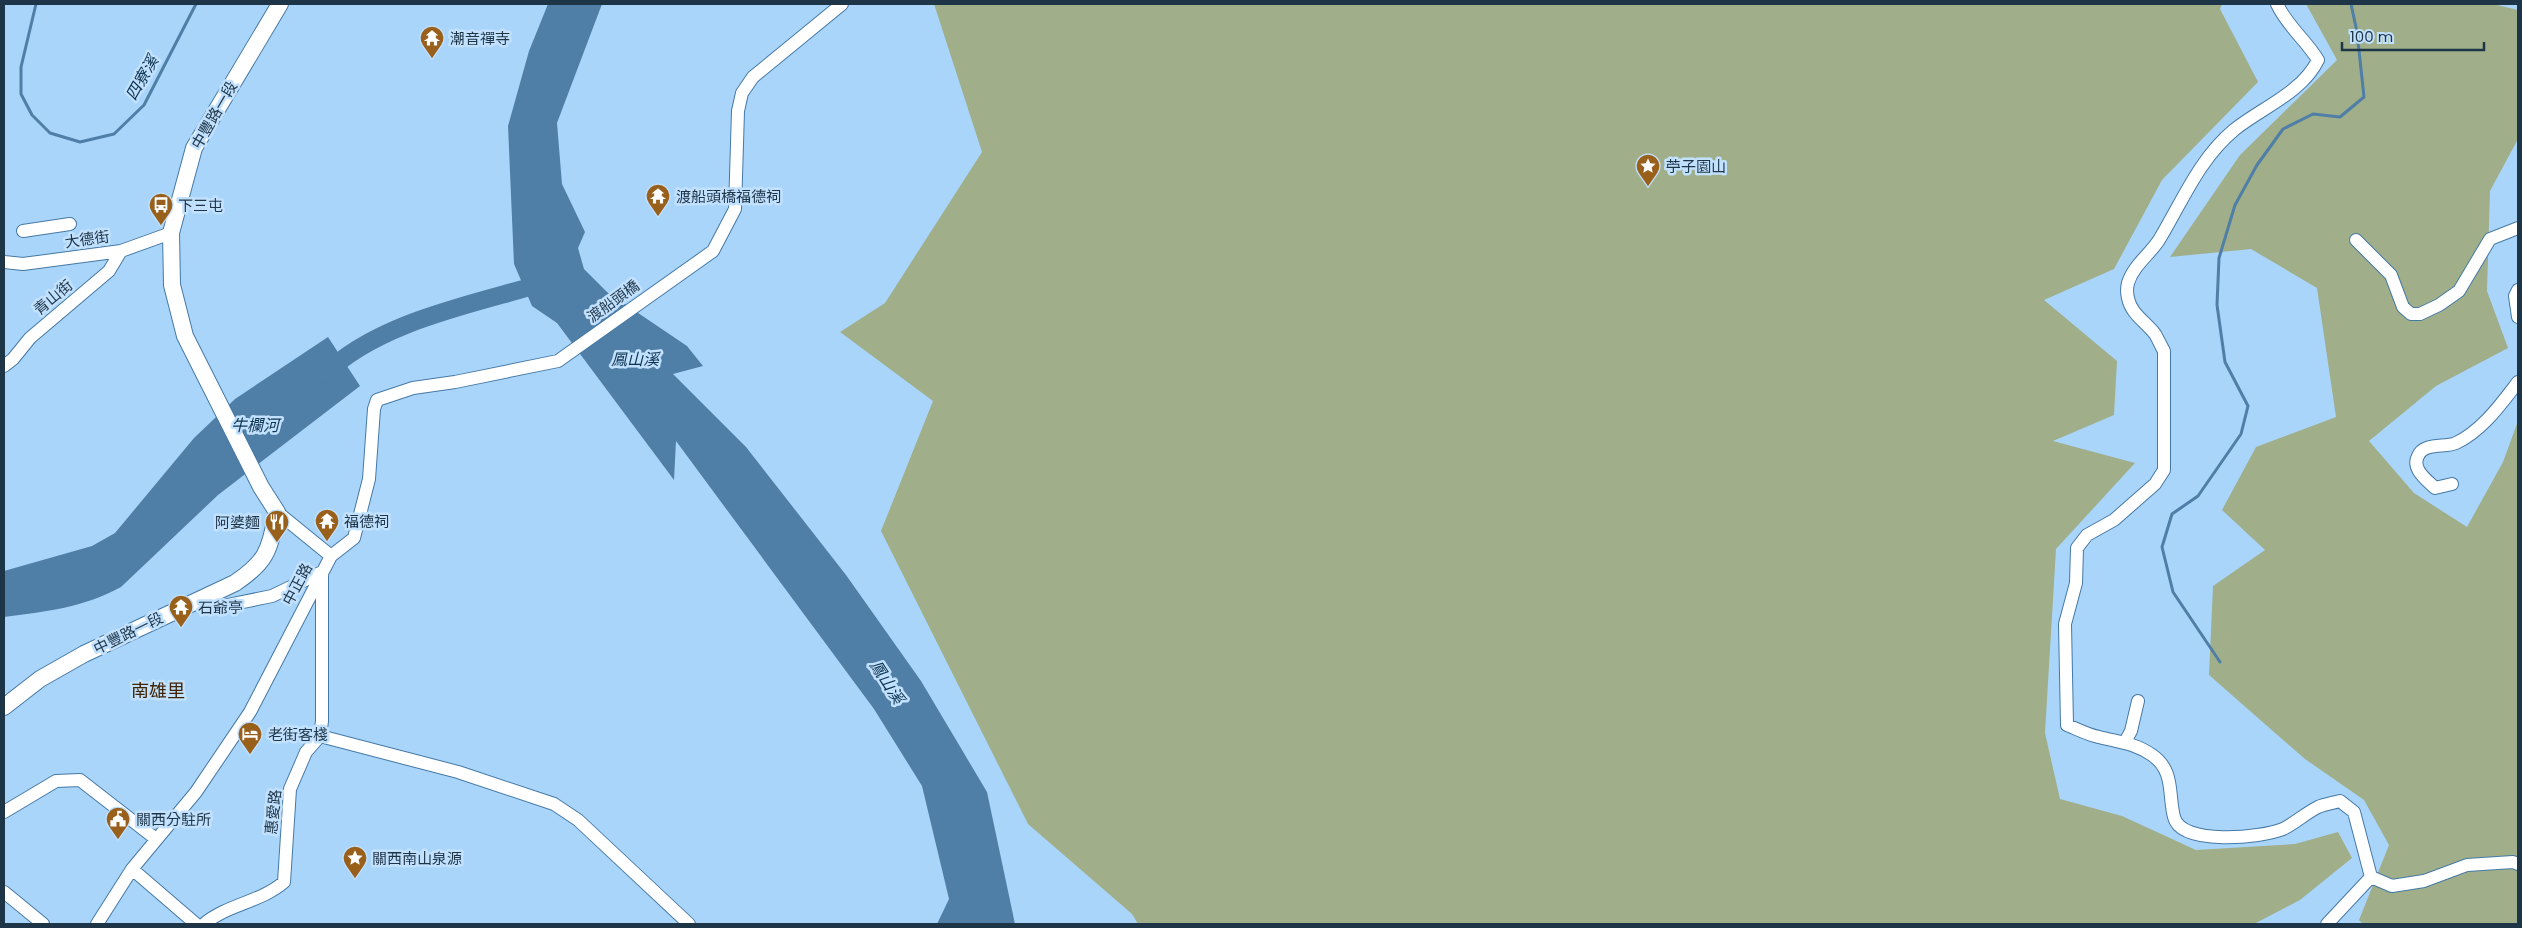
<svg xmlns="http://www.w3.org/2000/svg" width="2522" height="928" font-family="Poppins,'Noto Sans TC',sans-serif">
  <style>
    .green { fill: #a0af89 }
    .water { fill: #4f7ea7 }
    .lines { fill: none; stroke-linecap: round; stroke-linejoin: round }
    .stream { stroke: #4f7ea7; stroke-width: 3 }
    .river { stroke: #4f7ea7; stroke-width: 18 }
    .minor-casing { stroke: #4579a5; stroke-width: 14 }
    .major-casing { stroke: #4579a5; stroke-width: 18 }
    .minor { stroke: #fff; stroke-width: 12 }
    .major { stroke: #fff; stroke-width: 16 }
    .labels { text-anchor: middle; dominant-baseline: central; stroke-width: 5; stroke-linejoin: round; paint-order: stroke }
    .poi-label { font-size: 15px; fill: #1e3447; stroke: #c1e1fe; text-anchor: start }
    .street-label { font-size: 15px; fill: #1e3447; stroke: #c1e1fe }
    .water-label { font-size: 16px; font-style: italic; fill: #0b324f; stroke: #c1e1fe }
    .quarter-label { font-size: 18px; fill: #402505; stroke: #c1e1fe }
  </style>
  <rect width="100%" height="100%" fill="#aad5fb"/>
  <path class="green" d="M 934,4 L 2222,4 L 2220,9 L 2258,82 L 2162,180 L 2114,269 L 2044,300 L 2117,361 L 2114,415 L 2053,441 L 2135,463 L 2056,549 L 2045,733 L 2060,799 L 2122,816 L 2196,850 L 2295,844 L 2338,832 L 2352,858 L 2300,900 L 2254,924 L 1138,924 L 1132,914 L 1028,824 L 881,531 L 933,401 L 840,332 L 885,303 L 982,152 Z
    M 2306,4 L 2493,4 L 2518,10 L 2518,139 L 2490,191 L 2487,291 L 2508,348 L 2436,386 L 2369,441 L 2414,493 L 2467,527 L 2503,462 L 2518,421 L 2518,924 L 2363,924 L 2359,920 L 2389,845 L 2364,800 L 2305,759 L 2209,675 L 2213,586 L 2265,550 L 2222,510 L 2256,447 L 2336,417 L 2317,288 L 2251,249 L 2170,257 L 2240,155 L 2337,60 Z"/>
  <path class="water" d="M 548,4 L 602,4 L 557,123 L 562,184 L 585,232 L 578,248 L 584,269 L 607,292 L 687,346 L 703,366 L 673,374 L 746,447 L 846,575 L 921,681 L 987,792 L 1015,924 L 937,924 L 949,899 L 922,786 L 874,709 L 676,441 L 674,480 L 557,323 L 532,306 L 514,264 L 508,126 L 529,51 Z
    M 328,337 L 360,386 L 218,495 L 121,587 C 85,607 45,612 4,617 L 4,571 L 92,546 L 115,533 L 194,438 L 235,399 Z"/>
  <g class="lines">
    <path class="stream" d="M 36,4 L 21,67 L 21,94 L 32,115 L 50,133 L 80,142 L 114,134 L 144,105 L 196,4
      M 2220,662 L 2173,592 L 2162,547 L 2172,514 L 2198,496 L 2241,434 L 2248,406 L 2225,362 L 2217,305 L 2219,258 L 2235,205 L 2257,165 L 2283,129 L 2313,114 L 2340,117 L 2364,97 L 2357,32 L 2351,4"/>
    <path class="river" d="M 324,375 C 378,321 475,304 547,282"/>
    <defs>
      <path id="minor" d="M 2277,4 C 2287,26 2306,40 2318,60 C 2302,93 2261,108 2234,130 C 2199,159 2182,202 2159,240 C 2150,254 2133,266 2128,283 C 2127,287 2127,294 2128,298 C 2131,314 2146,322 2155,334 C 2158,339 2161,346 2164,351 L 2164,470 L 2155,484 L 2114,520 L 2087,535 L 2077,548 L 2076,583 L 2065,624 L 2067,725 C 2077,729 2088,735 2099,737 C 2118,742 2135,743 2152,755 C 2175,771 2168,794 2174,817 C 2181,846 2261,838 2283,829 C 2295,823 2306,813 2318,807 C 2325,804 2333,803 2340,801 L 2354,812 L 2371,877
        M 23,231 L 70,224
        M 2356,240 L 2391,275 L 2403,307 L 2411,314 L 2420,314 L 2439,305 L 2459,291 L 2490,239 L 2518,228
        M 4,262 L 23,264 L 121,251 L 171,233
        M 2518,290 L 2515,296 L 2518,317
        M 4,366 L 13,359 L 30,338 L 109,271 L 121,251
        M 2452,484 L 2435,488 C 2427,480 2411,469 2418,456 C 2424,442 2445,448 2456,443 C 2482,431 2501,404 2518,382
        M 277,512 L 331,556
        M 193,602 L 223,606 L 272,596 L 322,572 L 322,721 L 320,736 L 306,752 L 290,789 L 284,882 C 261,902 228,904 204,924
        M 320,736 L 458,772 L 554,804 L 578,820 L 689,924
        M 2125,742 L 2131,731 L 2138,701
        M 4,812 L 56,781 L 80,780 L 156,839
        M 132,869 L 196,924
        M 2371,877 L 2392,886 L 2424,881 L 2467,865 L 2513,862 L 2518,864
        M 4,892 L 43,924
        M 97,924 L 132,869 L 196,792 L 250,712 L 331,556 L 354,538 L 369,479 L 374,409 L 377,400 L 413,388 L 455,382 L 558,361 L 713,251 L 735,209 L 738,111 L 742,93 L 753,77 L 842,4
        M 2327,924 L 2371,877"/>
      <path id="major" d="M 4,707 L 40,679 L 84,654 L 235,583 C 268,561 269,550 277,512 L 261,487 L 185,336 L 172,285 L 171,233 L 194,148 L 280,4"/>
    </defs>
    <use href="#minor" class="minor-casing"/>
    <use href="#major" class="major-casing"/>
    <use href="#minor" class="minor"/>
    <use href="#major" class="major"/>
  </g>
  <defs>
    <symbol id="temple-pin" viewBox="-11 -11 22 30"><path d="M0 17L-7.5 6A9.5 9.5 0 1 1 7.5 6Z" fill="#99601c" stroke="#c1e1fe"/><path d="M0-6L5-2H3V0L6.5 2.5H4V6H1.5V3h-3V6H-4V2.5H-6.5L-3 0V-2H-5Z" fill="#fff"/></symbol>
    <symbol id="sight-pin" viewBox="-11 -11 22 30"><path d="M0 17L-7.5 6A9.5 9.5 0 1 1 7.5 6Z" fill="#99601c" stroke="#c1e1fe"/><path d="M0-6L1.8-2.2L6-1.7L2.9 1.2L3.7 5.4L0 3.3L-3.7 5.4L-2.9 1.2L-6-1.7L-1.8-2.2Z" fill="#fff"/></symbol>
    <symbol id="bus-pin" viewBox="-11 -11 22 30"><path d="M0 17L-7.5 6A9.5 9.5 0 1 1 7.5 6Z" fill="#99601c" stroke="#c1e1fe"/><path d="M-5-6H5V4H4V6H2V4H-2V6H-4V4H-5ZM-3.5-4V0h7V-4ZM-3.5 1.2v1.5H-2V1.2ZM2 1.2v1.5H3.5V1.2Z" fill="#fff"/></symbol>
    <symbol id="restaurant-pin" viewBox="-11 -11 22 30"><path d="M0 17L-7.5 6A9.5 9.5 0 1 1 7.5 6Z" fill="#99601c" stroke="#c1e1fe"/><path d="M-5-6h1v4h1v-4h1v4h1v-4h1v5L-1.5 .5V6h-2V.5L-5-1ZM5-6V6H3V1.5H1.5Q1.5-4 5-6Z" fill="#fff"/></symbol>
    <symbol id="hotel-pin" viewBox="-11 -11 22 30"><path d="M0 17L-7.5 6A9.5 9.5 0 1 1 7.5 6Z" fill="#99601c" stroke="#c1e1fe"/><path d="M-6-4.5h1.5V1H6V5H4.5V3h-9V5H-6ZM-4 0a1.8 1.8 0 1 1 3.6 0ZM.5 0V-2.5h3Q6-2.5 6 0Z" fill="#fff"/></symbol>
    <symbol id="civic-pin" viewBox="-11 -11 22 30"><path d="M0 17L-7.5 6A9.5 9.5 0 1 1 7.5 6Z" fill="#99601c" stroke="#c1e1fe"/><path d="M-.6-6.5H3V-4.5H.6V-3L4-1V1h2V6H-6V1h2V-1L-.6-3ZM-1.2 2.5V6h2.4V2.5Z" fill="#fff"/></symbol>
  </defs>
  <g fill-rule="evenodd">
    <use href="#temple-pin" x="418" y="24" width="28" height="38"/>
    <use href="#sight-pin" x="1634" y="152" width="28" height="38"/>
    <use href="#temple-pin" x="644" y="182" width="28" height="38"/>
    <use href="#bus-pin" x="147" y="191" width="28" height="38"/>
    <use href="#temple-pin" x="313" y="507" width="28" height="38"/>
    <use href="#restaurant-pin" x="263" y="508" width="28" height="38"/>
    <use href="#temple-pin" x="167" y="593" width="28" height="38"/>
    <use href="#hotel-pin" x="236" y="720" width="28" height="38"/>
    <use href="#civic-pin" x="104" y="805" width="28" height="38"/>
    <use href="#sight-pin" x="341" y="844" width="28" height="38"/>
  </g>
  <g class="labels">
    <g class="poi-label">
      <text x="450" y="38">潮音禪寺</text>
      <text x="1666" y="166">苧子園山</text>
      <text x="676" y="196">渡船頭橋福德祠</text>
      <text x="178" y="205">下三屯</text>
      <text x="344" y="521">福德祠</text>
      <text x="260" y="522" text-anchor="end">阿婆麵</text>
      <text x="198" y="607">石爺亭</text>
      <text x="268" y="734">老街客棧</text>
      <text x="136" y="819">關西分駐所</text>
      <text x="372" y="858">關西南山泉源</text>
    </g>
    <g class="street-label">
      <text transform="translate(214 115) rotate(-60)">中豐路一段</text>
      <text transform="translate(87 239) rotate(-8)">大德街</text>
      <text transform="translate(53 297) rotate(-40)">青山街</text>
      <text transform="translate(613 301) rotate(-36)">渡船頭橋</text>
      <text transform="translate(297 584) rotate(-62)">中正路</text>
      <text transform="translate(128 633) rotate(-26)">中豐路一段</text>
      <text transform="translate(273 812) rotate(-84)">惠愛路</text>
    </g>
    <g class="water-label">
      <text transform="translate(142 78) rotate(-60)">四寮溪</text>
      <text x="635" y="359">鳳山溪</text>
      <text x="255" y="425">牛欄河</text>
      <text transform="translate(887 682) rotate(57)">鳳山溪</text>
    </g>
    <g class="quarter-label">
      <text x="158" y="690">南雄里</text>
    </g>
  </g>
  <rect width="2522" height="928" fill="none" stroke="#1e3447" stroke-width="10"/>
  <path d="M2342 42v8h142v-8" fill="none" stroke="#1e3447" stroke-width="2.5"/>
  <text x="2350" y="42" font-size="15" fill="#1e3447" stroke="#c1e1fe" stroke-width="4" paint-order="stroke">100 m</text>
</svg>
